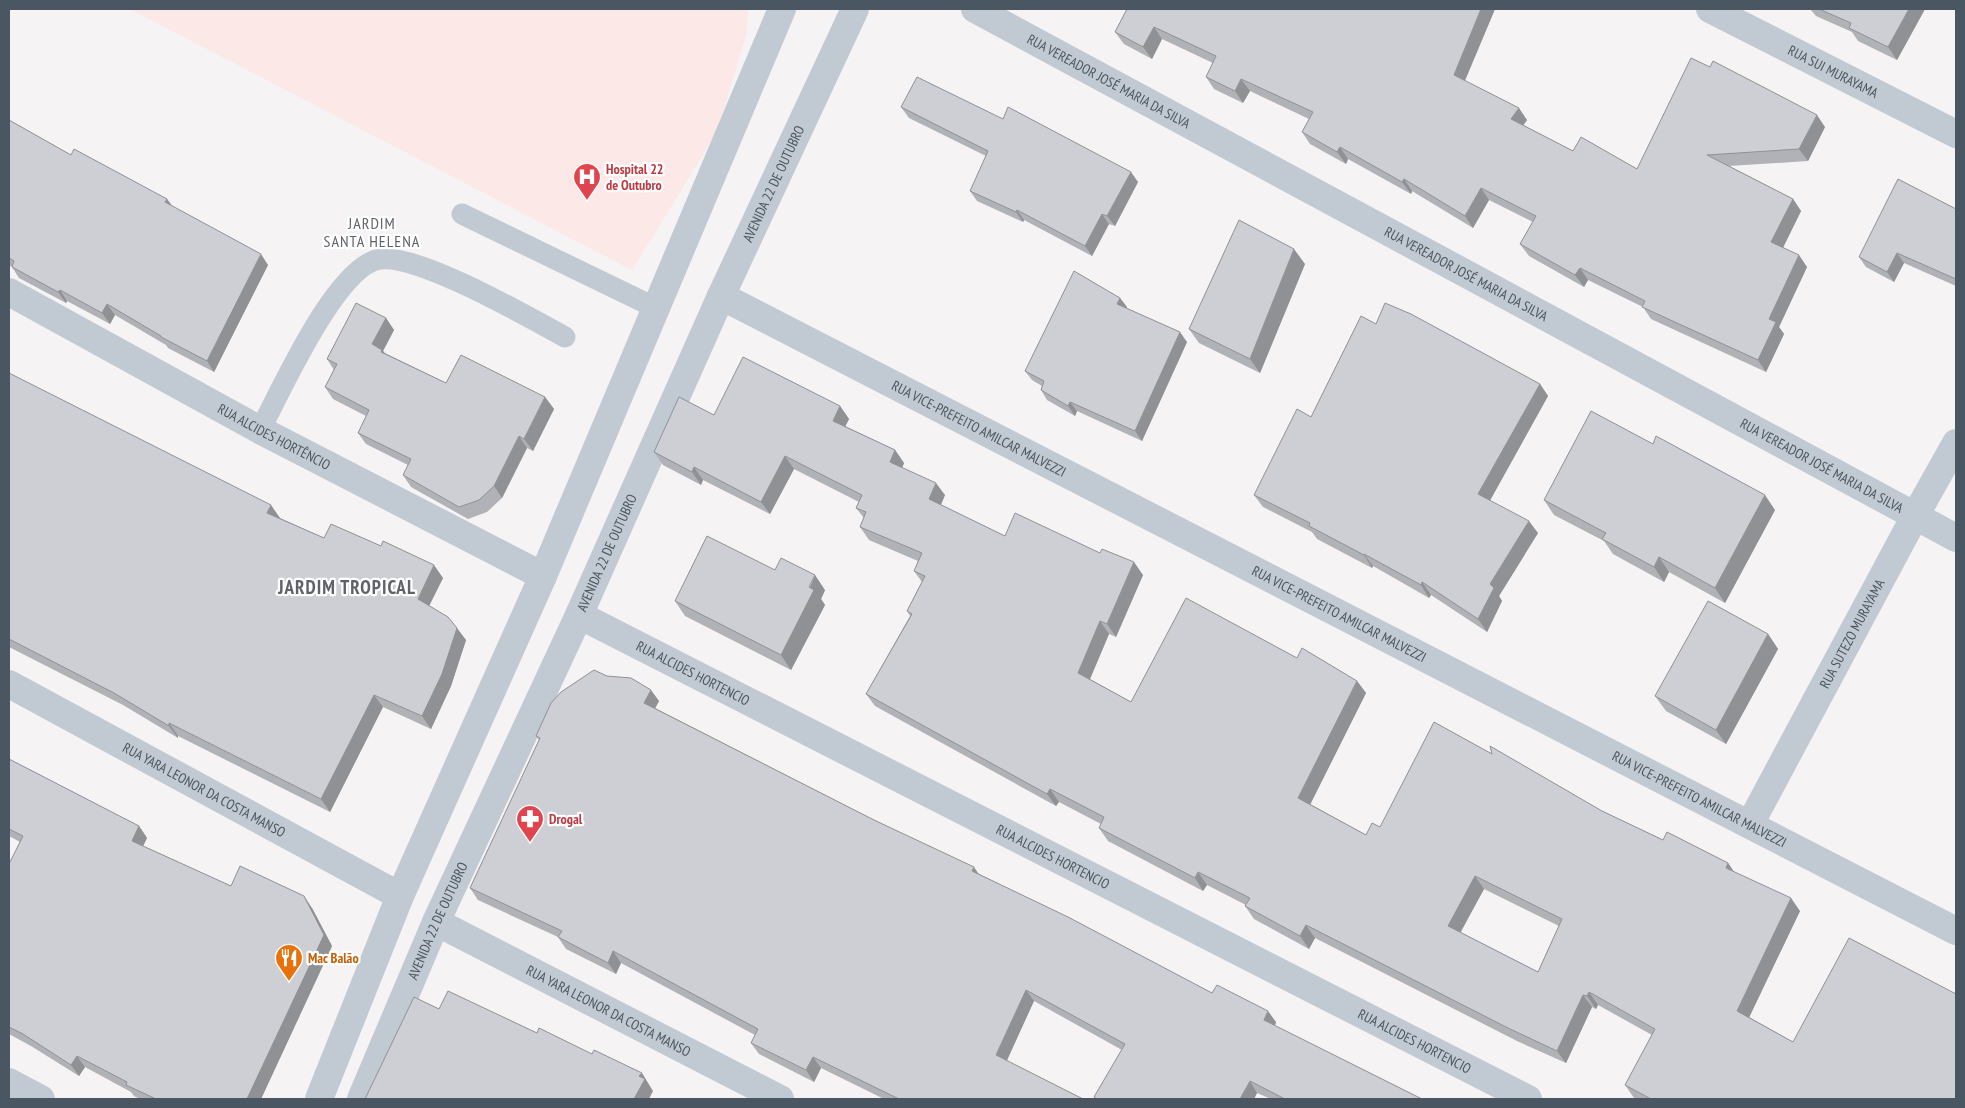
<svg xmlns="http://www.w3.org/2000/svg" width="1965" height="1108" font-family="'PT Sans Narrow',sans-serif">
  <style>
    .medical { fill: #fce8e6 }
    .lines { fill: none; stroke-linecap: round; stroke-linejoin: round }
    .service { stroke: #c1cad2; stroke-width: 21 }
    .minor { stroke: #c1cad2; stroke-width: 28 }
    .tertiary { stroke: #c1cad2; stroke-width: 28 }
    .wall { fill: #b0b2b7; fill-rule: evenodd }
    .shaded-wall { fill: #909195 }
    .building { fill: #cdcfd5; stroke: #909195; fill-rule: evenodd }
    .labels { text-anchor: middle; dominant-baseline: central; stroke-width: 4.5; stroke-linejoin: round; paint-order: stroke }
    .street-label { font-size: 14px; fill: #4a5661; stroke: #fff }
    .health-label { font-size: 14px; font-weight: bold; fill: #be3a42; stroke: #fff; text-anchor: start }
    .food-label { font-size: 14px; font-weight: bold; fill: #c56008; stroke: #fff; text-anchor: start }
    .quarter-label { font-size: 16px; letter-spacing: 1px; fill: #5f6368; stroke: #fff }
    .district-label { font-size: 19px; font-weight: bold; letter-spacing: 1px; fill: #5f6368; stroke: #fff }
  </style>
  <rect width="100%" height="100%" fill="#f5f3f3"/>
  <path class="medical" d="M 130,9 L 748,9 L 746,35 L 717,132 L 632,270 Z"/>
  <g class="lines">
    <path class="service" d="M 462,214 L 656,308
      M 260,430 C 281,391 336,266 380,259 C 419,254 528,317 565,337"/>
    <g class="minor">
      <path id="s1" d="M 975,9 L 1956,538"/>
      <path id="s2" d="M 1710,9 L 1956,134"/>
      <path id="s3" d="M 9,292 L 260,430 L 543,576"/>
      <path id="s4" d="M 721,296 L 1956,931"/>
      <path id="s5" d="M 579,615 L 1528,1099"/>
      <path id="s6" d="M 9,684 L 400,896"/>
      <path id="s7" d="M 1750,824 L 1915,516 L 1956,443"/>
      <path id="s8" d="M 436,922 L 780,1099"/>
      <path d="M 9,1082 L 41,1099"/>
    </g>
    <g class="tertiary">
      <path d="M 319,1099 L 400,896 L 543,576 L 782,9"/>
      <path id="s9" d="M 361,1099 L 436,922 L 579,615 L 721,296 L 855,9"/>
    </g>
  </g>
  <path class="wall" d="M 1127,9 L 1495,9 L 1465,81 L 1527,120 L 1523,125 L 1573,151 L 1637,169 L 1825,127 L 1808,161 L 1729,166 L 1793,199 L 1801,211 L 1783,247 L 1807,267 L 1779,327 L 1784,334 L 1766,372 L 1651,319 L 1643,307 L 1588,280 L 1584,287 L 1529,256 L 1520,244 L 1533,222 L 1489,200 L 1473,228 L 1412,191 L 1411,194 L 1348,159 L 1346,164 L 1310,144 L 1302,132 L 1309,119 L 1250,91 L 1243,103 L 1214,89 L 1206,77 L 1213,63 L 1162,39 L 1152,59 L 1124,44 L 1115,32 Z
    M 1810,9 L 1925,9 L 1897,60 L 1858,41 L 1852,32 L 1816,16 Z
    M 901,107 L 1003,119 L 1138,182 L 1115,226 L 1109,224 L 1092,256 L 1024,220 L 1023,222 L 977,201 L 970,191 L 986,156 L 909,118 Z
    M 9,120 L 71,155 L 167,199 L 172,206 L 268,265 L 214,372 L 168,348 L 166,345 L 115,315 L 110,324 L 67,301 L 66,303 L 19,278 L 12,267 L 9,265 Z
    M 1956,209 L 1956,286 L 1904,263 L 1894,282 L 1866,267 L 1859,257 Z
    M 1305,264 L 1260,373 L 1199,343 L 1189,329 Z
    M 1120,298 L 1127,308 L 1187,342 L 1142,441 L 1077,411 L 1075,416 L 1047,400 L 1041,390 L 1042,386 L 1032,380 L 1025,371 Z
    M 386,318 L 394,330 L 383,351 L 385,353 L 446,383 L 545,397 L 554,409 L 533,451 L 527,448 L 502,498 L 487,512 L 468,519 L 411,487 L 403,475 L 408,465 L 366,444 L 358,433 L 366,416 L 333,399 L 325,387 L 334,370 L 327,359 Z
    M 9,373 L 280,518 L 324,538 L 443,578 L 429,606 L 466,640 L 451,686 L 431,729 L 383,707 L 330,812 L 178,736 L 178,738 L 123,705 L 9,647 Z
    M 1540,384 L 1548,396 L 1490,500 L 1538,533 L 1499,596 L 1502,601 L 1487,632 L 1431,595 L 1429,598 L 1373,566 L 1372,568 L 1317,539 L 1312,532 L 1263,507 L 1254,495 L 1311,417 Z
    M 840,406 L 849,419 L 845,426 L 895,450 L 904,463 L 902,468 L 945,495 L 941,505 L 1005,536 L 1143,575 L 1116,637 L 1109,634 L 1090,679 L 1131,702 L 1297,658 L 1357,681 L 1366,693 L 1310,804 L 1366,835 L 1380,827 L 1492,754 L 1602,811 L 1663,840 L 1728,863 L 1733,871 L 1800,911 L 1749,1017 L 1793,1042 L 1956,1099 L 1637,1099 L 1634,1098 L 1625,1085 L 1652,1035 L 1598,1005 L 1596,1009 L 1592,1007 L 1566,1063 L 1517,1041 L 1315,938 L 1309,949 L 1254,919 L 1245,906 L 1246,905 L 1207,885 L 1203,891 L 1108,841 L 1099,828 L 1101,824 L 1059,802 L 1056,806 L 875,706 L 866,694 L 910,616 L 907,611 L 922,582 L 914,571 L 918,561 L 869,540 L 860,527 L 864,518 L 856,508 L 859,502 L 794,469 L 770,514 L 703,480 L 701,485 L 663,465 L 654,452 L 714,415 ZM 1484,889 L 1559,926 L 1538,972 L 1460,932 Z
    M 1544,500 L 1775,510 L 1725,603 L 1669,572 L 1664,582 L 1613,554 L 1604,541 L 1554,515 Z
    M 825,590 L 821,599 L 825,605 L 791,670 L 685,616 L 675,601 Z
    M 1768,634 L 1778,649 L 1726,744 L 1666,711 L 1655,696 Z
    M 607,676 L 659,701 L 655,708 L 1212,993 L 1276,1022 L 1275,1026 L 1422,1099 L 1271,1099 L 1257,1093 L 1254,1099 L 1095,1099 L 1094,1097 L 1122,1050 L 1034,1001 L 1006,1061 L 1083,1099 L 884,1099 L 821,1068 L 814,1082 L 759,1054 L 751,1043 L 755,1035 L 621,963 L 616,974 L 566,949 L 558,937 L 478,900 L 470,888 L 539,740 L 536,736 Z
    M 9,759 L 139,826 L 147,838 L 143,846 L 231,886 L 312,908 L 332,946 L 261,1099 L 140,1099 L 134,1096 L 131,1092 L 85,1067 L 79,1076 L 31,1046 L 9,1034 L 9,864 L 20,842 L 9,836 Z"/>
  <path class="shaded-wall" d="M 1481,9 L 1495,9 L 1462,87 L 1454,75 Z
    M 1909,9 L 1925,9 L 1897,60 L 1888,47 Z
    M 1154,27 L 1162,39 L 1152,59 L 1143,47 Z
    M 1241,79 L 1250,91 L 1243,103 L 1235,91 Z
    M 1519,108 L 1527,120 L 1519,131 L 1511,119 Z
    M 1817,115 L 1825,127 L 1808,161 L 1799,149 Z
    M 1340,147 L 1348,159 L 1346,164 L 1337,152 Z
    M 1131,172 L 1138,182 L 1115,226 L 1107,216 Z
    M 1404,179 L 1412,191 L 1411,194 L 1402,182 Z
    M 1481,188 L 1489,200 L 1473,228 L 1465,216 Z
    M 167,199 L 175,210 L 165,202 Z
    M 1793,199 L 1801,211 L 1780,254 L 1771,242 Z
    M 1017,210 L 1024,220 L 1023,222 L 1016,212 Z
    M 1102,214 L 1109,224 L 1092,256 L 1085,246 Z
    M 1294,249 L 1305,264 L 1260,373 L 1250,359 Z
    M 1897,253 L 1904,263 L 1894,282 L 1887,272 Z
    M 261,254 L 268,265 L 214,372 L 207,361 Z
    M 1799,255 L 1807,267 L 1779,327 L 1784,334 L 1766,372 L 1758,360 L 1769,319 Z
    M 1580,268 L 1588,280 L 1584,287 L 1575,275 Z
    M 60,290 L 67,301 L 66,303 L 58,292 Z
    M 1120,298 L 1127,307 L 1124,313 L 1117,304 Z
    M 107,304 L 115,315 L 110,324 L 102,313 Z
    M 386,318 L 394,330 L 383,351 L 391,362 L 372,344 Z
    M 1180,332 L 1187,342 L 1142,441 L 1135,431 Z
    M 1540,384 L 1548,396 L 1487,506 L 1478,494 Z
    M 545,397 L 554,409 L 533,451 L 524,439 Z
    M 1070,402 L 1077,411 L 1075,416 L 1068,406 Z
    M 840,406 L 849,419 L 842,433 L 833,421 Z
    M 519,436 L 527,448 L 502,498 L 494,486 Z
    M 895,450 L 904,463 L 899,475 L 890,462 Z
    M 785,456 L 794,469 L 770,514 L 761,502 Z
    M 694,467 L 703,480 L 701,485 L 692,472 Z
    M 936,483 L 945,495 L 938,511 L 929,499 Z
    M 1765,495 L 1775,510 L 1725,603 L 1715,588 Z
    M 271,505 L 280,518 L 276,525 L 267,513 Z
    M 1529,521 L 1538,533 L 1499,596 L 1502,601 L 1487,632 L 1478,619 L 1490,584 Z
    M 1364,554 L 1373,566 L 1372,568 L 1364,555 Z
    M 1659,557 L 1669,572 L 1664,582 L 1654,567 Z
    M 1134,562 L 1143,575 L 1116,637 L 1107,624 Z
    M 434,565 L 443,578 L 426,612 L 418,599 Z
    M 815,575 L 825,590 L 821,599 L 825,605 L 791,670 L 781,655 Z
    M 1422,582 L 1431,595 L 1429,598 L 1421,585 Z
    M 1100,621 L 1109,634 L 1087,686 L 1078,673 Z
    M 457,628 L 466,640 L 451,686 L 431,729 L 422,716 Z
    M 1768,634 L 1778,649 L 1726,744 L 1716,730 Z
    M 1357,681 L 1366,693 L 1307,811 L 1298,798 Z
    M 651,690 L 659,701 L 652,714 L 644,703 Z
    M 374,695 L 383,707 L 330,812 L 321,799 Z
    M 169,723 L 178,736 L 178,738 L 169,726 Z
    M 1050,789 L 1059,802 L 1056,806 L 1047,794 Z
    M 139,826 L 147,838 L 140,852 L 132,841 Z
    M 1728,863 L 1737,876 L 1726,868 Z
    M 974,867 L 982,879 L 972,871 Z
    M 1198,872 L 1207,885 L 1203,891 L 1195,878 Z
    M 1475,876 L 1484,889 L 1457,939 L 1448,926 Z
    M 304,896 L 312,908 L 332,946 L 261,1099 L 247,1099 Z
    M 1791,898 L 1800,911 L 1746,1024 L 1737,1011 Z
    M 1306,925 L 1315,938 L 1309,949 L 1300,936 Z
    M 613,951 L 621,963 L 616,974 L 608,963 Z
    M 1026,990 L 1034,1001 L 1004,1067 L 996,1055 Z
    M 1589,992 L 1598,1005 L 1596,1009 L 1587,996 Z
    M 1583,995 L 1592,1007 L 1566,1063 L 1557,1051 Z
    M 1268,1011 L 1276,1022 L 1272,1032 L 1264,1020 Z
    M 77,1056 L 85,1067 L 79,1076 L 71,1065 Z
    M 813,1057 L 821,1068 L 814,1082 L 806,1070 Z
    M 642,1073 L 653,1091 L 649,1099 L 634,1099 L 639,1076 Z
    M 1250,1081 L 1257,1093 L 1254,1099 L 1240,1099 Z"/>
  <path class="building" d="M 1127,9 L 1481,9 L 1454,75 L 1519,108 L 1511,119 L 1573,151 L 1581,137 L 1637,169 L 1691,58 L 1710,67 L 1713,61 L 1817,115 L 1799,149 L 1707,155 L 1793,199 L 1771,242 L 1799,255 L 1769,319 L 1776,322 L 1758,360 L 1642,307 L 1645,301 L 1580,268 L 1575,275 L 1520,244 L 1536,216 L 1481,188 L 1465,216 L 1404,179 L 1402,182 L 1340,147 L 1337,152 L 1302,132 L 1313,112 L 1241,79 L 1235,91 L 1206,77 L 1216,56 L 1154,27 L 1143,47 L 1115,32 Z
    M 1819,9 L 1909,9 L 1888,47 L 1849,28 L 1851,23 Z
    M 917,77 L 1003,119 L 1008,107 L 1131,172 L 1107,216 L 1102,214 L 1085,246 L 1017,210 L 1016,212 L 970,191 L 988,151 L 901,107 Z
    M 9,120 L 71,155 L 74,149 L 167,199 L 165,202 L 261,254 L 207,361 L 161,337 L 161,336 L 107,304 L 102,313 L 60,290 L 58,292 L 12,267 L 14,261 L 9,258 Z
    M 1898,179 L 1956,209 L 1956,279 L 1897,253 L 1887,272 L 1859,257 Z
    M 1239,220 L 1294,249 L 1250,359 L 1189,329 Z
    M 1074,271 L 1120,298 L 1117,304 L 1180,332 L 1135,431 L 1070,402 L 1068,406 L 1041,390 L 1044,381 L 1025,371 Z
    M 356,303 L 386,318 L 372,344 L 382,350 L 381,352 L 446,383 L 461,355 L 545,397 L 524,439 L 519,436 L 494,486 L 479,500 L 459,507 L 403,475 L 411,459 L 358,433 L 369,410 L 325,387 L 337,364 L 327,359 Z
    M 1385,303 L 1411,314 L 1540,384 L 1478,494 L 1529,521 L 1490,584 L 1494,588 L 1478,619 L 1422,582 L 1421,585 L 1364,554 L 1364,555 L 1309,526 L 1310,523 L 1254,495 L 1297,409 L 1311,417 L 1361,316 L 1376,324 Z
    M 743,357 L 840,406 L 833,421 L 895,450 L 890,462 L 936,483 L 929,499 L 1005,536 L 1015,513 L 1100,553 L 1102,549 L 1134,562 L 1107,624 L 1100,621 L 1078,673 L 1131,702 L 1186,598 L 1297,658 L 1302,648 L 1357,681 L 1298,798 L 1366,835 L 1372,823 L 1380,827 L 1434,722 L 1492,754 L 1490,746 L 1602,811 L 1663,840 L 1667,832 L 1728,863 L 1726,868 L 1791,898 L 1737,1011 L 1793,1042 L 1849,938 L 1956,994 L 1956,1099 L 1651,1099 L 1625,1085 L 1655,1029 L 1589,992 L 1587,996 L 1583,995 L 1557,1051 L 1508,1028 L 1306,925 L 1300,936 L 1245,906 L 1250,898 L 1198,872 L 1195,878 L 1099,828 L 1104,817 L 1050,789 L 1047,794 L 866,694 L 912,614 L 907,611 L 925,576 L 914,571 L 922,553 L 860,527 L 866,512 L 856,508 L 862,495 L 785,456 L 761,502 L 694,467 L 692,472 L 654,452 L 679,397 L 714,415 ZM 1475,876 L 1562,919 L 1538,972 L 1448,926 Z
    M 9,373 L 271,505 L 267,513 L 324,538 L 331,524 L 381,546 L 383,541 L 434,565 L 418,599 L 448,617 L 457,628 L 442,674 L 422,716 L 374,695 L 321,799 L 169,723 L 169,726 L 114,693 L 9,639 Z
    M 1591,411 L 1653,444 L 1656,436 L 1765,495 L 1715,588 L 1659,557 L 1654,567 L 1602,539 L 1606,533 L 1544,500 Z
    M 707,536 L 775,570 L 781,558 L 815,575 L 809,587 L 814,590 L 781,655 L 675,601 Z
    M 1708,601 L 1768,634 L 1716,730 L 1655,696 Z
    M 594,670 L 607,676 L 631,678 L 651,690 L 644,703 L 874,820 L 974,867 L 972,871 L 1068,917 L 1212,993 L 1217,985 L 1268,1011 L 1264,1020 L 1422,1099 L 1285,1099 L 1250,1081 L 1240,1099 L 1097,1099 L 1094,1097 L 1125,1044 L 1026,990 L 996,1055 L 1083,1099 L 899,1099 L 813,1057 L 806,1070 L 751,1043 L 758,1029 L 613,951 L 608,963 L 558,937 L 562,931 L 470,888 L 540,738 L 536,736 L 551,703 L 561,692 Z
    M 9,759 L 139,826 L 132,841 L 231,886 L 240,866 L 304,896 L 324,935 L 247,1099 L 156,1099 L 126,1085 L 127,1082 L 77,1056 L 71,1065 L 23,1034 L 9,1027 L 9,864 L 23,836 L 9,829 Z
    M 448,991 L 537,1033 L 539,1028 L 592,1054 L 594,1050 L 642,1073 L 639,1076 L 645,1079 L 634,1099 L 365,1099 L 414,997 L 439,1009 Z"/>
  <defs>
    <symbol id="hospital-pin" viewBox="-11 -11 22 30"><path d="M0 17L-7.5 6A9.5 9.5 0 1 1 7.5 6Z" fill="#e0444e" stroke="#fff"/><path d="M-5-5h3v3.5h4V-5h3V5h-3V1.5h-4V5h-3Z" fill="#fff"/></symbol>
    <symbol id="pharmacy-pin" viewBox="-11 -11 22 30"><path d="M0 17L-7.5 6A9.5 9.5 0 1 1 7.5 6Z" fill="#e0444e" stroke="#fff"/><path d="M-2-6h4v4h4v4h-4v4h-4v-4h-4v-4h4Z" fill="#fff"/></symbol>
    <symbol id="restaurant-pin" viewBox="-11 -11 22 30"><path d="M0 17L-7.5 6A9.5 9.5 0 1 1 7.5 6Z" fill="#e8710a" stroke="#fff"/><path d="M-5-6h1v4h1v-4h1v4h1v-4h1v5L-1.5 .5V6h-2V.5L-5-1ZM5-6V6H3V1.5H1.5Q1.5-4 5-6Z" fill="#fff"/></symbol>
  </defs>
  <g fill-rule="evenodd">
    <use href="#hospital-pin" x="571" y="161" width="32" height="43"/>
    <use href="#pharmacy-pin" x="514" y="803" width="32" height="43"/>
    <use href="#restaurant-pin" x="273" y="942" width="32" height="43"/>
  </g>
  <g class="labels">
    <g class="street-label">
      <text stroke="none"><textPath href="#s2" startOffset="138">RUA SUI MURAYAMA</textPath></text>
      <text stroke="none"><textPath href="#s1" startOffset="152">RUA VEREADOR JOSÉ MARIA DA SILVA</textPath></text>
      <text stroke="none"><textPath href="#s9" startOffset="1004">AVENIDA 22 DE OUTUBRO</textPath></text>
      <text stroke="none"><textPath href="#s1" startOffset="558">RUA VEREADOR JOSÉ MARIA DA SILVA</textPath></text>
      <text stroke="none"><textPath href="#s4" startOffset="290">RUA VICE-PREFEITO AMILCAR MALVEZZI</textPath></text>
      <text stroke="none"><textPath href="#s3" startOffset="302">RUA ALCIDES HORTÊNCIO</textPath></text>
      <text stroke="none"><textPath href="#s1" startOffset="962">RUA VEREADOR JOSÉ MARIA DA SILVA</textPath></text>
      <text stroke="none"><textPath href="#s9" startOffset="599">AVENIDA 22 DE OUTUBRO</textPath></text>
      <text stroke="none"><textPath href="#s4" startOffset="695">RUA VICE-PREFEITO AMILCAR MALVEZZI</textPath></text>
      <text stroke="none"><textPath href="#s7" startOffset="216">RUA SUTEZO MURAYAMA</textPath></text>
      <text stroke="none"><textPath href="#s5" startOffset="128">RUA ALCIDES HORTENCIO</textPath></text>
      <text stroke="none"><textPath href="#s6" startOffset="222">RUA YARA LEONOR DA COSTA MANSO</textPath></text>
      <text stroke="none"><textPath href="#s4" startOffset="1100">RUA VICE-PREFEITO AMILCAR MALVEZZI</textPath></text>
      <text stroke="none"><textPath href="#s5" startOffset="532">RUA ALCIDES HORTENCIO</textPath></text>
      <text stroke="none"><textPath href="#s9" startOffset="194">AVENIDA 22 DE OUTUBRO</textPath></text>
      <text stroke="none"><textPath href="#s8" startOffset="194">RUA YARA LEONOR DA COSTA MANSO</textPath></text>
      <text stroke="none"><textPath href="#s5" startOffset="938">RUA ALCIDES HORTENCIO</textPath></text>
    </g>
    <g class="health-label">
      <text x="606" y="169">Hospital 22<tspan x="606" dy="16">de Outubro</tspan></text>
      <text x="549" y="819">Drogal</text>
    </g>
    <g class="food-label">
      <text x="308" y="958">Mac Balão</text>
    </g>
    <g class="quarter-label">
      <text x="372" y="223">JARDIM<tspan x="372" dy="18">SANTA HELENA</tspan></text>
    </g>
    <g class="district-label">
      <text x="347" y="587">JARDIM TROPICAL</text>
    </g>
  </g>
  <rect width="1965" height="1108" fill="none" stroke="#4a5661" stroke-width="20"/>
</svg>
